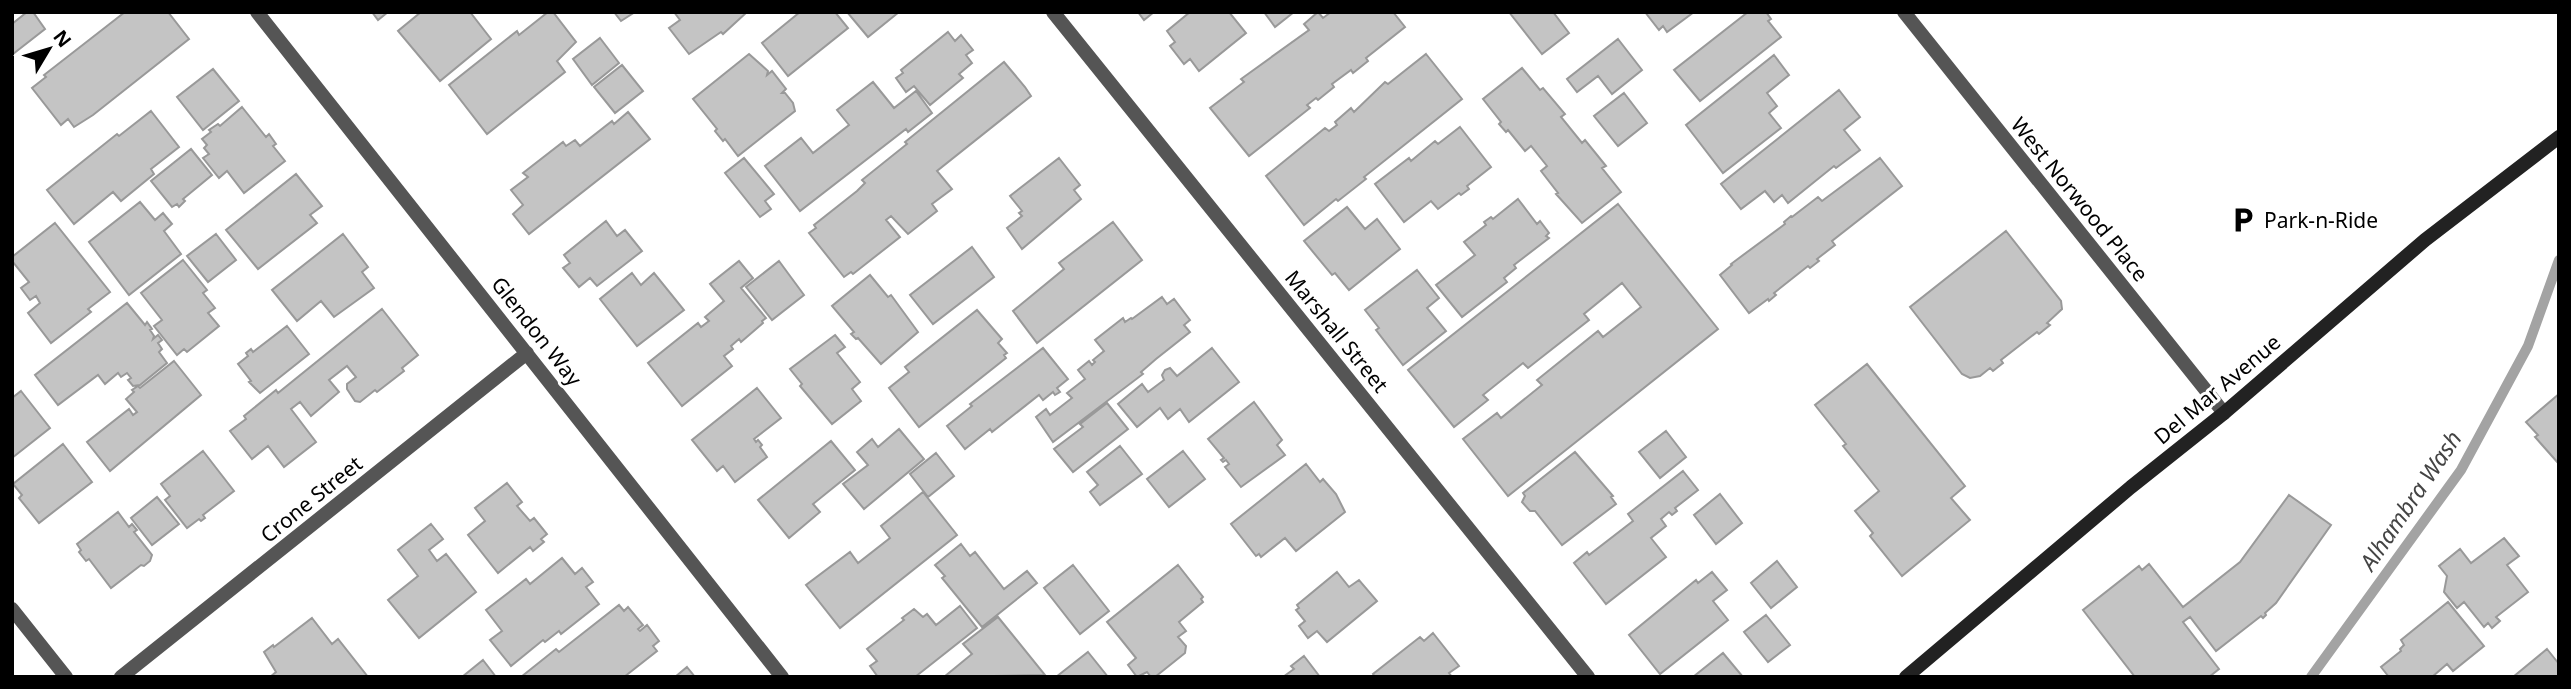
<svg xmlns="http://www.w3.org/2000/svg" width="2571" height="689" font-family="'Noto Sans',sans-serif">
  <style>
    .lines { fill: none; stroke-linecap: round; stroke-linejoin: round }
    .stream { stroke: #a3a3a3; stroke-width: 10 }
    .building { fill: #c4c4c4; stroke: #999; stroke-width: 2 }
    .minor { stroke: #555; stroke-width: 14 }
    .secondary { stroke: #222; stroke-width: 14 }
    .labels { text-anchor: middle; dominant-baseline: central; stroke-width: 6; stroke-linejoin: round; paint-order: stroke }
    .street-label { font-size: 21px; fill: #000; stroke: #fff }
    .poi-label { font-size: 21px; fill: #000; stroke: #fff; text-anchor: start }
    .water-label { font-size: 23px; font-style: italic; fill: #444; stroke: #fff }
  </style>
  <rect width="100%" height="100%" fill="#fff"/>
  <g class="lines">
    <path class="stream" d="M 2311,677 L 2461,470 L 2528,346 L 2559,260"/>
  </g>
  <path class="building" d="M 27,12 L 33,12 L 45,29 L 13,54 L 12,24 Z
    M 125,12 L 168,12 L 189,39 L 93,115 L 74,127 L 68,119 L 61,125 L 32,88 L 46,77 L 44,75 Z
    M 372,12 L 388,12 L 378,20 Z
    M 421,12 L 470,12 L 491,39 L 440,81 L 398,31 Z
    M 548,12 L 553,12 L 576,42 L 557,61 L 565,72 L 487,134 L 449,85 L 517,31 L 519,35 Z
    M 614,12 L 635,12 L 621,21 Z
    M 674,12 L 747,12 L 723,34 L 721,32 L 689,54 L 669,28 L 680,20 Z
    M 800,12 L 835,12 L 848,28 L 788,76 L 762,43 Z
    M 847,12 L 899,12 L 868,37 Z
    M 1138,12 L 1154,12 L 1144,20 Z
    M 1190,12 L 1229,12 L 1246,33 L 1199,71 L 1190,59 L 1184,64 L 1170,46 L 1175,42 L 1167,31 Z
    M 1264,12 L 1294,12 L 1275,27 Z
    M 1318,12 L 1323,18 L 1331,12 L 1393,12 L 1405,27 L 1366,58 L 1368,61 L 1353,73 L 1351,70 L 1332,84 L 1334,87 L 1318,100 L 1316,98 L 1307,105 L 1310,108 L 1249,156 L 1210,108 L 1244,82 L 1241,79 L 1309,30 L 1304,24 Z
    M 1509,12 L 1553,12 L 1569,33 L 1542,54 Z
    M 1645,12 L 1694,12 L 1667,32 L 1663,26 L 1659,30 Z
    M 1748,12 L 1766,12 L 1771,19 L 1768,21 L 1781,37 L 1700,101 L 1674,70 Z
    M 948,32 L 955,41 L 961,35 L 973,50 L 966,55 L 972,63 L 959,74 L 963,78 L 930,105 L 914,86 L 906,92 L 896,78 L 903,73 L 901,70 Z
    M 600,38 L 619,63 L 592,85 L 573,59 Z
    M 1618,39 L 1642,70 L 1612,94 L 1598,76 L 1577,92 L 1567,79 Z
    M 749,54 L 768,71 L 767,75 L 772,71 L 786,89 L 782,93 L 785,93 L 793,103 L 795,111 L 738,156 L 725,139 L 723,141 L 715,131 L 717,129 L 693,99 Z
    M 1426,54 L 1462,99 L 1364,177 L 1366,179 L 1338,201 L 1336,199 L 1304,225 L 1266,176 L 1325,128 L 1329,131 L 1337,125 L 1335,122 L 1351,108 L 1354,112 L 1385,82 L 1388,84 Z
    M 1774,55 L 1789,75 L 1767,93 L 1777,106 L 1769,113 L 1781,128 L 1723,173 L 1686,125 Z
    M 1004,62 L 1025,87 L 1031,96 L 937,171 L 952,189 L 932,204 L 937,211 L 908,234 L 891,216 L 886,220 L 900,237 L 853,274 L 851,272 L 844,277 L 809,233 L 816,228 L 814,225 L 857,191 L 865,183 L 862,180 L 907,144 L 905,142 Z
    M 622,65 L 643,91 L 615,113 L 594,87 Z
    M 1522,68 L 1540,90 L 1543,88 L 1565,114 L 1561,117 L 1582,143 L 1585,140 L 1606,166 L 1602,168 L 1621,192 L 1582,223 L 1556,194 L 1558,193 L 1541,171 L 1547,166 L 1531,146 L 1525,151 L 1508,130 L 1506,132 L 1499,124 L 1501,122 L 1483,99 Z
    M 213,69 L 239,101 L 203,130 L 177,97 Z
    M 873,82 L 894,108 L 916,91 L 932,113 L 908,132 L 906,129 L 800,211 L 765,166 L 801,138 L 813,153 L 849,125 L 837,110 Z
    M 1839,90 L 1860,117 L 1844,130 L 1860,150 L 1836,168 L 1834,166 L 1788,203 L 1782,195 L 1774,202 L 1765,191 L 1741,209 L 1721,184 Z
    M 1624,93 L 1647,123 L 1618,146 L 1594,116 Z
    M 242,107 L 266,137 L 269,134 L 276,144 L 273,146 L 285,161 L 244,193 L 227,171 L 219,178 L 203,158 L 209,154 L 204,148 L 207,145 L 202,139 L 211,132 L 209,130 L 218,124 L 220,126 Z
    M 151,111 L 179,147 L 151,169 L 154,174 L 121,201 L 113,192 L 74,224 L 47,190 L 117,134 L 119,136 Z
    M 628,112 L 650,139 L 529,234 L 513,214 L 523,205 L 511,190 L 528,177 L 523,173 L 563,142 L 566,146 L 575,140 L 580,146 L 612,121 L 614,124 Z
    M 1460,127 L 1491,167 L 1467,186 L 1469,189 L 1461,195 L 1459,193 L 1438,209 L 1431,201 L 1404,222 L 1375,184 L 1409,158 L 1411,161 L 1435,141 L 1438,144 Z
    M 191,149 L 212,175 L 183,199 L 185,201 L 179,207 L 177,204 L 172,207 L 151,181 Z
    M 744,158 L 774,194 L 765,201 L 771,209 L 760,217 L 725,173 Z
    M 1059,158 L 1080,185 L 1074,190 L 1081,199 L 1022,249 L 1007,228 L 1022,216 L 1019,213 L 1022,211 L 1010,196 Z
    M 1880,158 L 1902,186 L 1832,241 L 1835,245 L 1817,259 L 1819,261 L 1810,268 L 1808,266 L 1774,293 L 1776,295 L 1769,301 L 1768,299 L 1749,313 L 1720,275 L 1732,265 L 1731,264 L 1785,224 L 1784,222 L 1791,216 L 1792,217 L 1818,197 L 1822,201 Z
    M 296,174 L 322,206 L 310,215 L 317,223 L 258,269 L 226,230 Z
    M 1518,199 L 1537,224 L 1540,221 L 1549,233 L 1546,236 L 1549,238 L 1514,265 L 1516,268 L 1504,278 L 1507,282 L 1462,317 L 1436,285 L 1475,255 L 1464,242 L 1486,225 L 1484,222 L 1491,217 L 1493,219 Z
    M 140,202 L 155,220 L 163,213 L 172,224 L 164,231 L 181,254 L 129,295 L 89,242 Z
    M 1618,204 L 1718,329 L 1508,496 L 1463,439 L 1497,413 L 1501,418 L 1542,385 L 1537,380 L 1598,331 L 1603,337 L 1641,307 L 1622,283 L 1584,314 L 1589,320 L 1528,368 L 1523,363 L 1483,395 L 1488,400 L 1454,427 L 1408,370 Z
    M 1347,207 L 1365,229 L 1377,219 L 1400,249 L 1349,290 L 1335,273 L 1332,275 L 1304,241 Z
    M 606,221 L 617,236 L 625,230 L 642,251 L 597,286 L 590,278 L 579,287 L 563,268 L 570,263 L 564,255 Z
    M 1113,222 L 1142,260 L 1037,343 L 1013,311 L 1064,269 L 1059,263 Z
    M 55,223 L 110,292 L 88,309 L 91,312 L 51,343 L 28,313 L 40,303 L 36,296 L 30,300 L 21,288 L 29,282 L 12,261 L 12,257 Z
    M 2006,231 L 2061,301 L 2062,309 L 2047,323 L 2050,325 L 2039,334 L 2037,332 L 2001,360 L 2003,363 L 1993,371 L 1990,368 L 1980,376 L 1970,378 L 1962,374 L 1910,307 Z
    M 216,234 L 236,260 L 208,282 L 187,256 Z
    M 343,234 L 368,267 L 362,272 L 374,288 L 334,317 L 321,301 L 297,321 L 272,290 Z
    M 972,247 L 994,277 L 933,324 L 910,295 Z
    M 183,260 L 207,290 L 203,293 L 215,308 L 208,313 L 219,326 L 187,352 L 184,349 L 177,355 L 154,326 L 162,320 L 141,293 Z
    M 739,261 L 753,278 L 741,288 L 766,318 L 762,321 L 763,323 L 741,342 L 739,339 L 731,346 L 733,349 L 724,356 L 732,366 L 682,406 L 648,363 L 698,323 L 701,327 L 709,321 L 705,317 L 724,301 L 710,284 Z
    M 779,261 L 804,295 L 772,320 L 746,287 Z
    M 1417,270 L 1439,298 L 1427,308 L 1446,331 L 1403,365 L 1376,330 L 1379,328 L 1365,310 Z
    M 632,273 L 641,285 L 654,273 L 684,310 L 637,346 L 600,299 Z
    M 870,275 L 888,297 L 891,295 L 918,332 L 881,364 L 858,338 L 856,339 L 851,334 L 854,332 L 832,306 Z
    M 1162,297 L 1167,304 L 1174,299 L 1190,320 L 1184,325 L 1190,332 L 1156,359 L 1141,372 L 1143,374 L 1053,442 L 1036,417 L 1046,409 L 1050,415 L 1072,398 L 1067,393 L 1085,379 L 1078,370 L 1089,361 L 1092,365 L 1095,362 L 1093,360 L 1104,351 L 1095,340 L 1123,318 L 1125,322 L 1131,318 L 1132,319 Z
    M 127,303 L 145,325 L 147,322 L 152,329 L 150,330 L 154,336 L 153,339 L 158,335 L 162,340 L 158,343 L 162,349 L 159,352 L 167,363 L 140,385 L 133,386 L 128,380 L 131,378 L 127,373 L 121,377 L 118,373 L 105,384 L 98,375 L 58,405 L 35,375 Z
    M 382,309 L 418,355 L 402,368 L 404,371 L 377,392 L 375,390 L 360,402 L 355,401 L 347,389 L 347,384 L 356,377 L 347,366 L 329,380 L 339,392 L 311,416 L 300,402 L 291,409 L 316,442 L 284,467 L 268,446 L 252,459 L 230,431 L 246,419 L 244,416 L 276,390 L 278,393 Z
    M 977,310 L 1002,339 L 998,343 L 1007,353 L 1004,355 L 1006,358 L 919,427 L 889,388 L 909,372 L 905,367 Z
    M 287,326 L 309,354 L 260,393 L 249,382 L 251,381 L 238,364 L 248,356 L 246,353 L 251,349 L 253,352 Z
    M 835,335 L 845,347 L 837,353 L 860,382 L 852,389 L 861,401 L 832,424 L 800,386 L 802,384 L 790,369 Z
    M 1043,348 L 1068,379 L 1057,388 L 1060,392 L 1055,395 L 1053,392 L 1043,400 L 1039,395 L 992,432 L 990,429 L 965,449 L 947,426 L 972,406 L 970,404 Z
    M 1212,348 L 1239,382 L 1189,422 L 1180,409 L 1168,419 L 1160,408 L 1137,427 L 1118,404 L 1142,384 L 1148,392 L 1164,380 L 1162,375 L 1165,370 L 1170,368 L 1177,376 Z
    M 174,361 L 201,395 L 110,471 L 87,442 L 129,409 L 133,415 L 137,412 L 126,399 L 134,392 L 132,390 L 138,386 L 140,388 Z
    M 1867,364 L 1965,486 L 1951,498 L 1970,520 L 1902,576 L 1870,536 L 1873,533 L 1855,511 L 1879,491 L 1843,446 L 1846,444 L 1815,405 Z
    M 757,388 L 781,418 L 754,439 L 756,442 L 758,440 L 762,445 L 760,447 L 767,457 L 735,482 L 723,466 L 717,471 L 692,440 Z
    M 21,391 L 50,428 L 12,458 L 12,398 Z
    M 2559,394 L 2559,464 L 2535,437 L 2538,435 L 2526,422 Z
    M 1254,402 L 1282,440 L 1277,445 L 1285,455 L 1241,487 L 1225,467 L 1229,464 L 1226,460 L 1223,462 L 1221,460 L 1224,458 L 1208,439 Z
    M 1107,403 L 1128,429 L 1073,472 L 1054,449 L 1083,427 L 1080,424 Z
    M 899,429 L 924,459 L 864,509 L 843,484 L 868,465 L 857,452 L 872,439 L 878,447 Z
    M 1666,431 L 1686,457 L 1660,478 L 1639,452 Z
    M 831,441 L 855,470 L 813,504 L 820,512 L 789,538 L 758,500 Z
    M 63,444 L 92,482 L 39,523 L 19,498 L 22,495 L 13,484 Z
    M 1120,446 L 1142,474 L 1100,505 L 1090,492 L 1098,485 L 1087,472 Z
    M 203,451 L 234,491 L 203,515 L 205,518 L 201,521 L 199,519 L 187,528 L 165,500 L 170,496 L 161,484 Z
    M 1183,451 L 1205,479 L 1169,507 L 1147,479 Z
    M 1575,452 L 1613,496 L 1611,497 L 1616,504 L 1562,545 L 1535,511 L 1530,511 L 1522,502 L 1525,496 L 1523,493 Z
    M 936,453 L 954,476 L 928,497 L 910,474 Z
    M 1306,464 L 1320,482 L 1323,479 L 1336,494 L 1345,512 L 1296,551 L 1285,538 L 1261,557 L 1259,554 L 1256,556 L 1231,524 Z
    M 1683,471 L 1698,490 L 1675,508 L 1677,511 L 1672,515 L 1669,512 L 1661,519 L 1666,526 L 1651,538 L 1666,557 L 1606,604 L 1574,563 L 1587,552 L 1589,555 L 1633,521 L 1628,514 Z
    M 507,483 L 522,502 L 517,506 L 530,521 L 534,518 L 547,534 L 541,539 L 544,542 L 533,551 L 530,547 L 498,573 L 468,535 L 485,521 L 475,508 Z
    M 923,492 L 957,535 L 840,628 L 806,585 L 850,552 L 858,563 L 890,538 L 881,526 Z
    M 1720,494 L 1742,523 L 1716,544 L 1694,515 Z
    M 2289,495 L 2331,525 L 2276,603 L 2265,613 L 2266,615 L 2263,618 L 2261,616 L 2216,651 L 2190,617 L 2183,622 L 2219,669 L 2209,677 L 2135,677 L 2083,610 L 2139,566 L 2142,570 L 2149,564 L 2183,607 L 2240,562 Z
    M 157,497 L 179,524 L 152,545 L 131,518 Z
    M 118,512 L 129,527 L 132,524 L 137,530 L 134,532 L 152,555 L 150,561 L 144,566 L 141,565 L 111,588 L 89,559 L 86,561 L 79,552 L 81,550 L 77,544 Z
    M 431,524 L 443,539 L 429,550 L 437,561 L 446,554 L 476,592 L 419,638 L 388,600 L 418,576 L 398,550 Z
    M 2504,538 L 2519,556 L 2507,565 L 2528,592 L 2496,617 L 2500,621 L 2492,628 L 2488,623 L 2484,627 L 2464,602 L 2457,608 L 2444,592 L 2447,576 L 2439,566 L 2460,549 L 2471,563 Z
    M 961,544 L 970,556 L 975,552 L 1004,589 L 1027,571 L 1037,583 L 982,627 L 942,578 L 945,576 L 935,565 Z
    M 562,558 L 575,574 L 582,568 L 593,582 L 586,587 L 599,604 L 561,634 L 559,631 L 545,642 L 543,640 L 511,666 L 490,640 L 502,631 L 486,610 L 526,579 L 530,584 Z
    M 1777,561 L 1797,587 L 1771,608 L 1751,583 Z
    M 1073,565 L 1109,611 L 1080,634 L 1044,588 Z
    M 1178,565 L 1203,597 L 1201,599 L 1203,602 L 1179,622 L 1186,631 L 1178,637 L 1186,646 L 1185,653 L 1155,677 L 1151,677 L 1147,672 L 1137,677 L 1128,665 L 1136,658 L 1107,622 Z
    M 1337,572 L 1349,587 L 1359,580 L 1377,601 L 1327,642 L 1317,631 L 1308,638 L 1299,626 L 1305,621 L 1296,610 L 1299,608 L 1297,605 Z
    M 1712,572 L 1727,590 L 1713,601 L 1728,620 L 1660,674 L 1629,635 L 1696,580 L 1698,583 Z
    M 2448,602 L 2484,646 L 2453,671 L 2447,664 L 2432,677 L 2389,677 L 2381,667 L 2401,651 L 2400,649 L 2404,645 L 2401,640 Z
    M 619,605 L 624,611 L 628,607 L 643,625 L 638,629 L 640,631 L 647,625 L 659,641 L 653,646 L 657,651 L 624,677 L 521,677 L 556,649 L 559,652 Z
    M 960,606 L 977,628 L 915,677 L 878,677 L 870,666 L 877,661 L 867,649 L 904,620 L 902,618 L 914,609 L 923,617 L 927,614 L 936,625 Z
    M 1766,615 L 1790,645 L 1768,662 L 1744,632 Z
    M 998,617 L 1045,675 L 944,677 L 972,654 L 963,644 Z
    M 312,618 L 332,644 L 338,639 L 368,677 L 270,677 L 276,672 L 264,652 L 273,645 L 274,647 Z
    M 1433,633 L 1459,666 L 1449,673 L 1452,677 L 1375,677 L 1373,674 L 1420,637 L 1424,641 Z
    M 2547,649 L 2559,664 L 2559,677 L 2513,677 Z
    M 1088,652 L 1108,677 L 1056,677 Z
    M 1723,653 L 1743,677 L 1693,677 Z
    M 1304,656 L 1320,677 L 1283,677 L 1294,669 L 1291,666 Z
    M 483,660 L 496,677 L 462,677 Z
    M 687,667 L 695,677 L 675,677 Z"/>
  <g class="lines">
    <path class="minor" d="M 257,12 L 782,677
      M 1053,12 L 1588,677
      M 1904,12 L 2224,413
      M 12,609 L 66,677
      M 121,677 L 527,353"/>
    <path class="secondary" d="M 1906,677 L 2131,487 L 2224,413 L 2425,240 L 2559,137"/>
  </g>
  <defs>
    <symbol id="parking-bare" viewBox="-9 -9 18 18"><path d="M-3.5-5.5H1a3.5 3.5 0 0 1 0 7H-1V5.5H-3.5ZM-1-3.4V-.6H.8a1.4 1.4 0 0 0 0-2.8Z" fill="#000" stroke="#fff" stroke-width="2.5" paint-order="stroke"/></symbol>
  </defs>
  <g fill-rule="evenodd">
    <use href="#parking-bare" x="2224" y="201" width="38" height="38"/>
  </g>
  <g class="labels">
    <g class="street-label">
      <text transform="translate(2080 199) rotate(51)">West Norwood Place</text>
      <text transform="translate(537 331) rotate(52)">Glendon Way</text>
      <text transform="translate(1337 331) rotate(51)">Marshall Street</text>
      <text transform="translate(2217 389) rotate(-40)">Del Mar Avenue</text>
      <text transform="translate(311 499) rotate(-39)">Crone Street</text>
    </g>
    <g class="poi-label">
      <text x="2264" y="220">Park-n-Ride</text>
    </g>
    <g class="water-label">
      <text transform="translate(2410 500) rotate(-56)">Alhambra Wash</text>
    </g>
  </g>
  <rect width="2571" height="689" fill="none" stroke="#000000" stroke-width="28"/>
  <g transform="translate(49 49) rotate(52)" stroke="#ffffff" stroke-width="5" paint-order="stroke">
  <path d="M0-5L12 26L0 18L-12 26Z" fill="#000000"/>
  <text y="-10" font-size="19" font-weight="bold" text-anchor="middle" fill="#000000">N</text>
  </g>
</svg>
